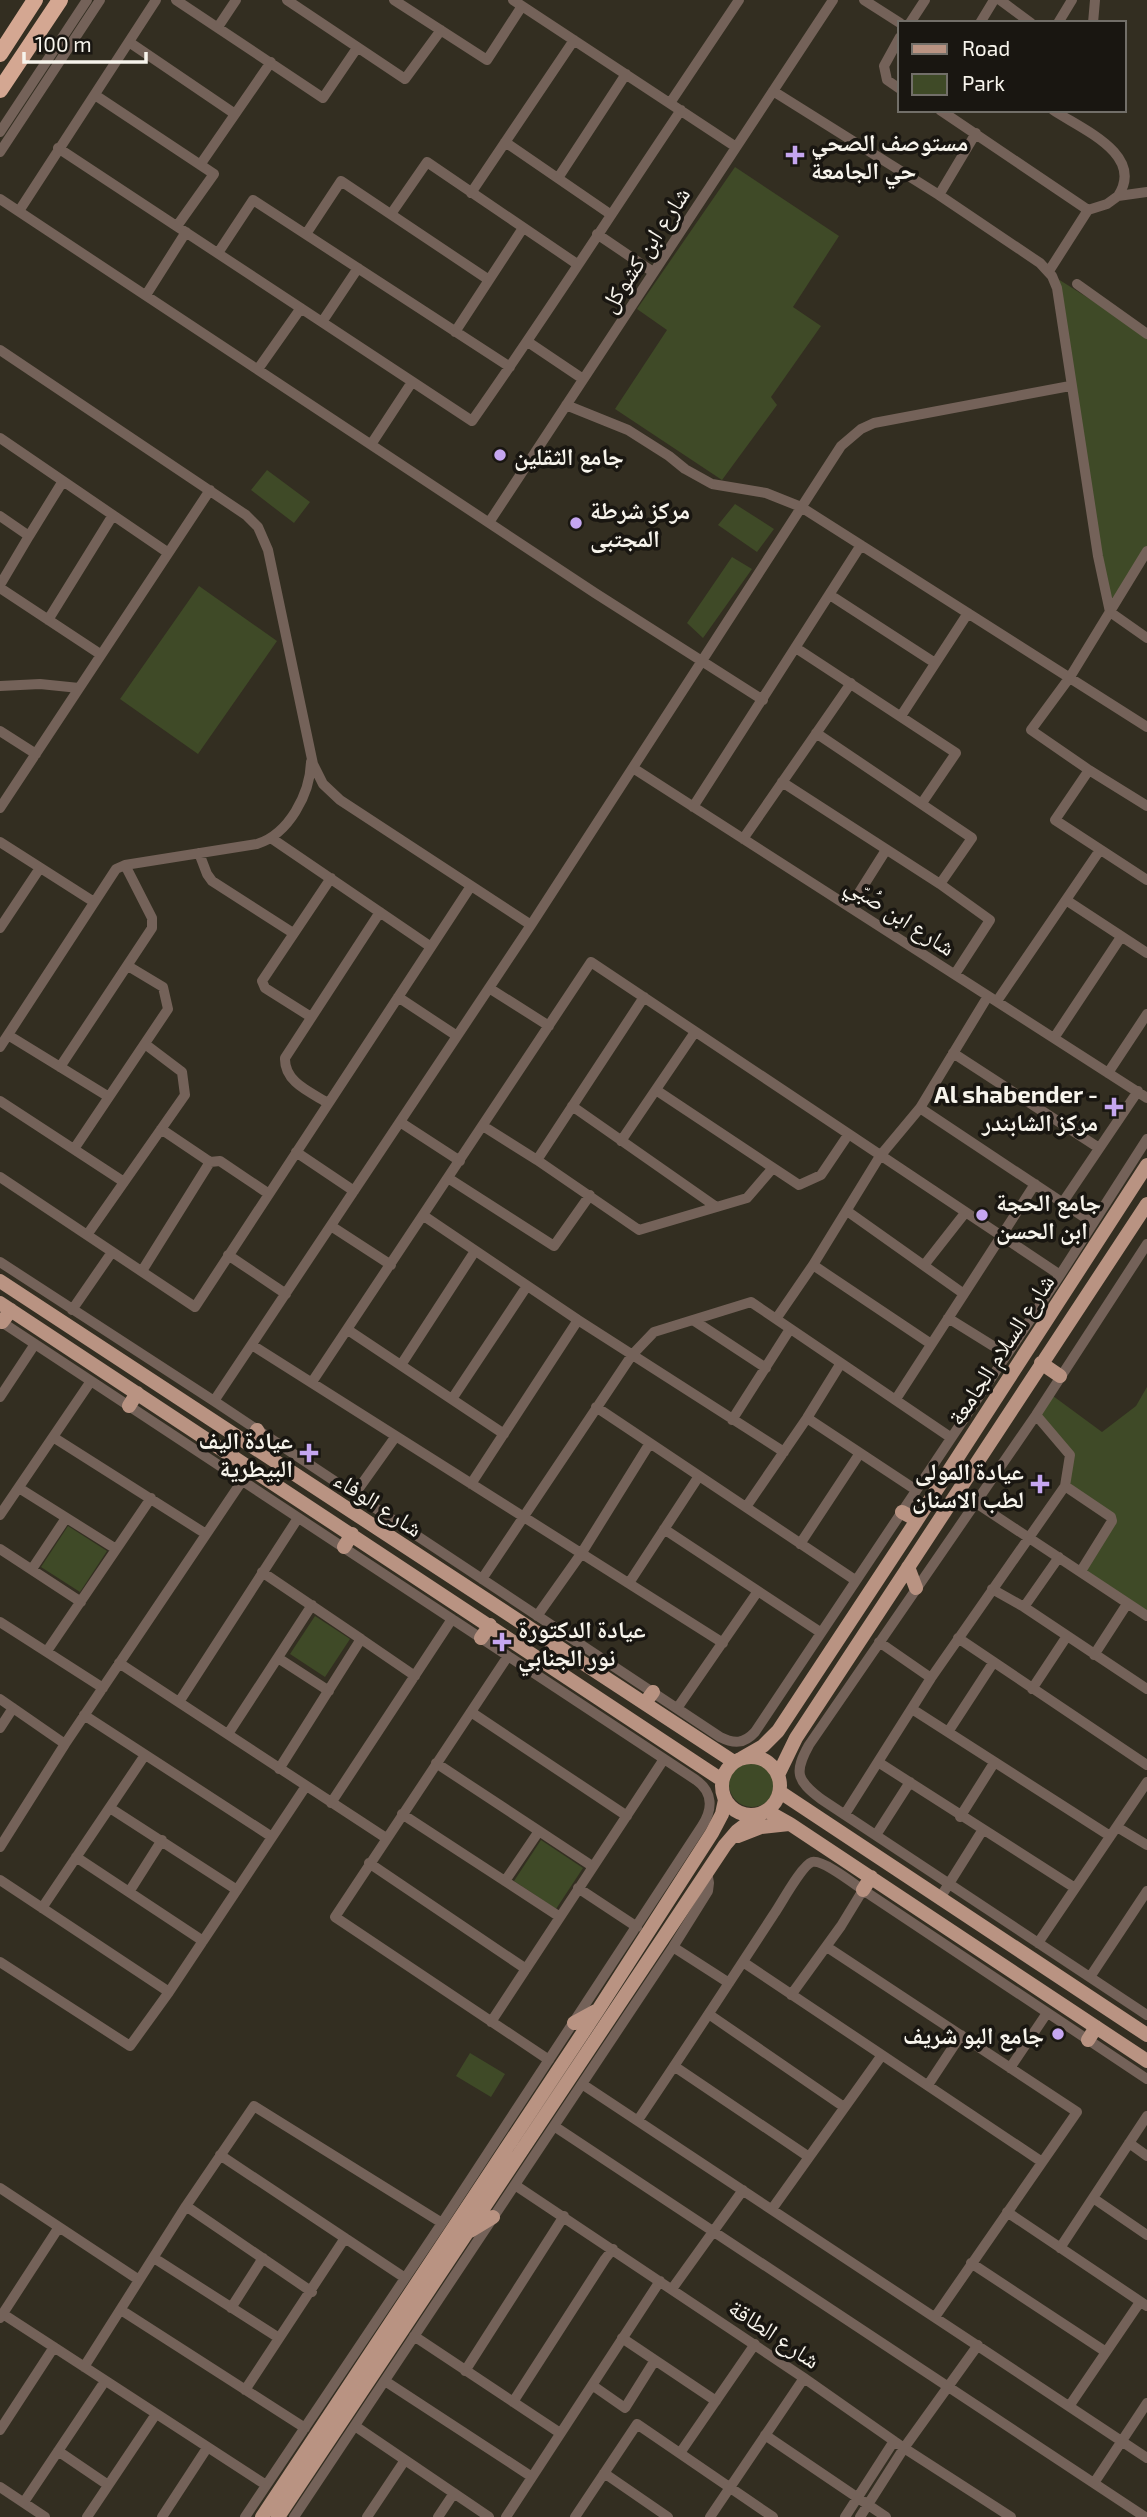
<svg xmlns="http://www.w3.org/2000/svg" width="1147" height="2517" font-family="'Exo 2','Noto Naskh Arabic',sans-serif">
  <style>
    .green { fill: #3f4a27 }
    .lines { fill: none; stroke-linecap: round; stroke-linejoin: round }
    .minor { stroke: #746259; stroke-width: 10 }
    .major { stroke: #b99382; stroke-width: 14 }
    .highway { stroke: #d4a792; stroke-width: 16 }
    .poi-dot { fill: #c5a6f0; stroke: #191611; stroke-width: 2.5 }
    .labels { text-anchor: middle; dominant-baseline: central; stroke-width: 7; stroke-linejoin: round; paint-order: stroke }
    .poi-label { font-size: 24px; font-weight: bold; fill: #f7f4ec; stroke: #191611; text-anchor: start }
    .street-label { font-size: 24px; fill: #f7f4ec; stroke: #191611 }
  </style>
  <rect width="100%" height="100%" fill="#332e21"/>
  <path class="green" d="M 735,167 L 839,236 L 793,307 L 821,326 L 771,397 L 777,405 L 722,480 L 615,409 L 667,330 L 637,309 Z
    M 1058,279 L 1147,335 L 1147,554 L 1110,612 Z
    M 267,470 L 310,502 L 294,523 L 251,490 Z
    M 735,504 L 774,529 L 757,552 L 718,525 Z
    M 732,557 L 752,569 L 703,638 L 687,623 Z
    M 199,586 L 277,641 L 198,754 L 120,699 Z
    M 1147,1387 L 1147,1616 L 1081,1571 L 1112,1523 L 1065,1486 L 1070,1455 L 1036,1415 L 1049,1393 L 1102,1432 L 1136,1406 Z
    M 68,1526 L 107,1551 L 80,1592 L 41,1567 Z
    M 315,1616 L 350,1639 L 325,1677 L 290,1654 Z
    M729 1784a23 23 0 1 1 46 0a23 23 0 1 1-46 0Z
    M 541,1840 L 583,1868 L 556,1909 L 514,1881 Z
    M 470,2053 L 505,2074 L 491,2097 L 456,2076 Z"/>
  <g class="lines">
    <path class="minor" d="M 176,0 L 323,98 L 357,48
      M 287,0 L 405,79 L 441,30
      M 394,0 L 487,60 L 522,6
      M 513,0 L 736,147
      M 864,0 L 900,23
      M 1000,0 L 1031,23
      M 910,23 L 925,0
      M 980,23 L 994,0
      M 1058,23 L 1072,0
      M 1093,23 L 1095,0
      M 218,27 L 236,0
      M 900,37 L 884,66 L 887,80 L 900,89
      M 129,42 L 235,114
      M 773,91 L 939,195 L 1040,263 L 1052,276 L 1057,288 L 1098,556 L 1110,612 L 1147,638
      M 95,95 L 214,174 L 177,226
      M 670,103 L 739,0
      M 940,110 L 1088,210
      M 1053,110 C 1079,128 1146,154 1118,196
      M 0,132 L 87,0
      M 505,142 L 610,214
      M 58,148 L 472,421 C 544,319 611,214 681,110
      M 0,152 L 100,0
      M 200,165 L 271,62
      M 558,178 L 626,74
      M 471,193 L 574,40
      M 939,195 L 976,133
      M 0,199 L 595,593 L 763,700
      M 19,211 L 156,0
      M 391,214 L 427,162 L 577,264
      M 306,234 L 341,181 L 489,280
      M 597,234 L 653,272
      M 218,253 L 253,200 L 510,367
      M 1049,271 L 1088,210 L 1107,204 L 1118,196 L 1147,192
      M 1077,284 L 1147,334
      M 146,295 L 186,232
      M 322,322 L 358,268
      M 455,332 L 523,228
      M 528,342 L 583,379
      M 0,350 L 246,515 L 258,527 L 268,550 L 313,764 L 323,784 L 340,800 L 531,925
      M 258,369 L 301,308
      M 566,405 L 628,430 L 669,456 L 685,469 L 712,484 L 766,493 L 801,507 L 1147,727
      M 0,438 L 167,552
      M 372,443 L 412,382
      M 0,516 L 29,536 L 63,481
      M 490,521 L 833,0
      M 1147,551 L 1070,677 L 1031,730 L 1089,770 L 1147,806
      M 0,585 L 29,536
      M 0,588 L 100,654
      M 830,595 L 935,663
      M 48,620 L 113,515
      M 796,648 L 956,753 L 922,803
      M 0,686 L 40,684 L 79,688
      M 901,716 L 968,613
      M 0,731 L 36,754
      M 816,733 L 972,838 L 940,884
      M 633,768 L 1147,1098
      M 1089,770 L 1055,820 L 1147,880
      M 782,782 L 940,884 L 990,920 L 955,974
      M 693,807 L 861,545
      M 0,808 L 210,490
      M 271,838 L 431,947
      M 743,839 L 851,683
      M 0,842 L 94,902
      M 199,853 L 207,874 L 212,881 L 293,933
      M 1066,900 L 1147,953
      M 850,907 L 886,850
      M 0,928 L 40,868
      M 489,988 L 549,1026
      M 398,997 L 457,1036
      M 997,1001 L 1100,850
      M 311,1017 L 265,988 L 262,981 L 331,878
      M 8,1035 L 109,1097
      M 1054,1038 L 1121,937
      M 0,1047 L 116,869 L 125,865 L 257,844 C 289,834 310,794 311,762
      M 953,1053 L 1099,1148
      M 60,1067 L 152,928 L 152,918 L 125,865
      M 1108,1073 L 1147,1014
      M 656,1090 L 799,1185 L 821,1175 L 848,1135
      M 0,1101 L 124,1182
      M 328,1103 C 310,1092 284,1082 285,1058 L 380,912
      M 572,1106 L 715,1206
      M 920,1108 L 1093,1223
      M 400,1122 L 460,1161
      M 483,1126 L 537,1160 L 639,1230 L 747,1198 L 772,1169
      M 161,1129 L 210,1162 L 220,1161 L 269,1194
      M 621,1141 L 695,1032
      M 74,1149 L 168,1009 L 163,987 L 128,966
      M 296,1152 L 354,1191
      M 537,1160 L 644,997
      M 0,1177 L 195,1307 L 471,886
      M 448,1178 L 554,1246 L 590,1195
      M 1063,1202 L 1138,1091
      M 847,1211 L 964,1294
      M 424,1216 L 578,1320 L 784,1452
      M 331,1226 L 391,1265
      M 87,1235 L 185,1095 L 182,1072 L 145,1044
      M 1147,1244 L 1036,1415 L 809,1745 C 794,1772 796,1780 821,1799 L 1147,2015
      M 228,1255 L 286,1294
      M 0,1262 L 214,1401 L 720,1737 C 734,1744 744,1744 755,1732 L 1060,1275 L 1147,1139
      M 925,1264 L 965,1213
      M 813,1265 L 931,1344
      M 142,1271 L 210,1162
      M 72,1310 L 112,1252
      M 948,1318 L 1006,1354
      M 776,1319 L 813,1265 L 880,1156 L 920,1108 L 988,996
      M 693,1320 L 766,1368
      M 0,1321 L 696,1780 C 713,1792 713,1809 702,1826 L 442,2223 L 245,2517
      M 348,1330 L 504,1434
      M 252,1345 L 723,1643
      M 401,1365 L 475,1251
      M 312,1382 L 591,962 L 1060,1275
      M 0,1397 L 35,1344
      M 452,1399 L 527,1286
      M 896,1399 L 1035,1184
      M 214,1401 L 531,925 L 841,446 L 861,429 L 874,423 L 1070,386
      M 596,1407 L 855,1580
      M 807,1418 L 916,1490
      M 732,1420 L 790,1329
      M 53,1437 L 206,1534
      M 471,1484 L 578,1320
      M 1065,1486 L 1111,1517 L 1112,1521 L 1081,1571
      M 19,1488 L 116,1549
      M 958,1491 L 1147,1616
      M 354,1495 L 396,1436
      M 746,1507 L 807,1418 L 841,1363
      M 0,1515 L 91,1381
      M 664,1529 L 820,1632
      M 800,1544 L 860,1453
      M 0,1549 L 81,1602
      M 32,1569 L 66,1518
      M 262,1572 L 361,1639 L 279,1769
      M 482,1579 L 632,1355 L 654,1332 L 751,1302 L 950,1437
      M 629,1583 L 699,1476
      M 992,1589 L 1024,1607 L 1147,1689
      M 1024,1607 L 1059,1557
      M 537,1616 L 581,1554 L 650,1443
      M 0,1622 L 103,1688
      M 958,1638 L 1147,1765
      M 361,1639 L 415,1676
      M 879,1642 L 931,1678
      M 47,1651 L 151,1498
      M 1094,1655 L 1127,1604
      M 508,1656 L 335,1917 L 549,2060
      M 278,1658 L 329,1691
      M 119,1663 L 386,1838
      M 1032,1689 L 1067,1636
      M 0,1699 L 65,1744
      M 179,1702 L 298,1518
      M 678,1707 L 758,1591
      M 912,1709 L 1110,1836
      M 471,1712 L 627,1816
      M 84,1715 L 272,1837
      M 0,1728 L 13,1708
      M 948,1732 L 993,1663
      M 228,1734 L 312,1605
      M 878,1762 L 1075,1888
      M 436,1763 L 592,1866
      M 331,1803 L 452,1619
      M 110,1808 L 237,1890
      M 402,1814 L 560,1917
      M 845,1814 L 931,1678 L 1065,1486 L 1070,1455 L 1036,1415
      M 960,1817 L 994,1763
      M 1117,1827 L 1147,1845
      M 876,1835 L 910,1782
      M 0,1847 L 65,1744 L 242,1481
      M 76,1857 L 203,1941
      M 369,1863 L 526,1969
      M 0,1880 L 169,1992
      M 505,1881 L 539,1831
      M 578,1888 L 637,1927
      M 863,1890 L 1147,2079
      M 129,1892 L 162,1840
      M 940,1898 L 982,1831
      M 42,1908 L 145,1755
      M 1038,1943 L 1147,1782
      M 673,1947 L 729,1983
      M 827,1947 L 1077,2112 L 935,2317
      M 0,1962 L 130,2046 L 169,1992 L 306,1786
      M 743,1962 L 1042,2162
      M 1090,1977 L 1147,1891
      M 710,2015 L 844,2107
      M 491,2022 L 664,1759
      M 674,2066 L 809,2157
      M 1010,2068 L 1047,2013
      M 582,2084 L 1147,2458
      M 928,2085 L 961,2035
      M 638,2120 C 684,2052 729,1983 774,1914 C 781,1904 802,1865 812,1862 C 822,1859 853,1883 863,1890 L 841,1926 L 791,1995
      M 554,2126 L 1145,2517
      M 1129,2143 L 1147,2156
      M 220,2155 L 405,2278
      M 515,2185 L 804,2378 L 904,2448 L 1011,2517
      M 0,2188 L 139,2280
      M 1093,2198 L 1147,2235
      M 186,2206 L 312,2292
      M 772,2209 L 882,2055
      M 1007,2212 L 1147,2306
      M 1060,2248 L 1147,2116
      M 154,2258 L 279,2338
      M 971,2263 L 1106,2352
      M 672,2289 L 743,2190
      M 231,2308 L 263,2258
      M 121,2310 L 305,2428
      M 3,2314 L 266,2485
      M 0,2318 L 59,2227
      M 414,2336 L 560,2433
      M 622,2338 L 716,2401
      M 84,2367 L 186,2206 L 254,2106 L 442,2223
      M 465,2371 L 564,2216
      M 385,2381 L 532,2477
      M 592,2385 L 625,2408 L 655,2360
      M 245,2390 L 345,2238
      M 513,2402 L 605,2259 L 613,2249
      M 1070,2405 L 1140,2302
      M 355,2426 L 489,2517
      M 0,2430 L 54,2347
      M 765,2435 L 886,2517
      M 58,2451 L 108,2485
      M 680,2453 L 755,2344
      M 604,2473 L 668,2517
      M 1094,2483 L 1147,2403
      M 0,2487 L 45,2517
      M 24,2502 L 105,2381
      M 87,2517 L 156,2414
      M 162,2517 L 207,2448
      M 294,2517 L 673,1947 L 708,1891 L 709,1883 L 707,1872
      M 367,2517 L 405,2460
      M 438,2517 L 454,2493
      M 506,2517 L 660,2281
      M 575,2517 L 637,2424 L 773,2517
      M 710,2517 L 804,2378
      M 845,2517 L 894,2441
      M 860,2517 L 904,2448 L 978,2345"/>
    <path class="major" d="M 0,1281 L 734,1762
      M 0,1303 L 722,1780
      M 2,1322 L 11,1310
      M 1041,1363 L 1060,1376
      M 129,1406 L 137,1393
      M 257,1430 L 271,1458
      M 902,1512 L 917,1520
      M 344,1547 L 352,1534
      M 908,1567 L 916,1588
      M 481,1638 L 490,1625
      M 645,1703 L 653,1692
      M722 1786a29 29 0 1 1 58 0a29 29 0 1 1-58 0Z
      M 742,1758 L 763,1746 L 778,1731 L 917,1520 L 1147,1165
      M 778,1775 L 796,1738 L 1147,1204
      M 780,1792 L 1147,2035
      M 767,1811 L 790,1824 L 1147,2061
      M 738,1836 L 761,1827 L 789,1824
      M 863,1890 L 871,1877
      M 574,2023 L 596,2011
      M 1088,2040 L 1096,2027
      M 470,2231 L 493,2217
      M 262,2517 L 598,2010 L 712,1833 L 722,1814 L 725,1800
      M 278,2517 L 725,1845 L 737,1831 L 758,1815"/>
    <path class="highway" d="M 0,54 L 35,0
      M 0,90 L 60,0"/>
  </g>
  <g class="poi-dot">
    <path d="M791.5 144.5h7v7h7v7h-7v7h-7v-7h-7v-7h7z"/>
    <circle cx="500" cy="455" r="7"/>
    <circle cx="576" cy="523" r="7"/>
    <path d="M1110.5 1096.5h7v7h7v7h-7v7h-7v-7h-7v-7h7z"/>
    <circle cx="982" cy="1215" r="7"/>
    <path d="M305.5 1442.5h7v7h7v7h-7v7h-7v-7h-7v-7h7z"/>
    <path d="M1036.5 1473.5h7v7h7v7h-7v7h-7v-7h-7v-7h7z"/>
    <path d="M498.5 1631.5h7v7h7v7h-7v7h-7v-7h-7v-7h7z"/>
    <circle cx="1058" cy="2034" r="7"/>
  </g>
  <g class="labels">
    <g class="poi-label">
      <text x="811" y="141">مستوصف الصحي<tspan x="811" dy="28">حي الجامعة</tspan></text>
      <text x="514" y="455">جامع الثقلين</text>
      <text x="590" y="509">مركز شرطة<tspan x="590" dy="28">المجتبى</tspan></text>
      <text x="1098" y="1093" text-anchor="end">Al shabender -<tspan x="1098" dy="28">مركز الشابندر</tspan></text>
      <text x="996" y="1201">جامع الحجة<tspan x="996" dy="28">ابن الحسن</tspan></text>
      <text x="293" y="1439" text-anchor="end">عيادة اليف<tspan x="293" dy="28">البيطرية</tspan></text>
      <text x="1024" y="1470" text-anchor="end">عيادة المولى<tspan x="1024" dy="28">لطب الاسنان</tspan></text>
      <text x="518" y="1628">عيادة الدكتورة<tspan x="518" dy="28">نور الجنابي</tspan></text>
      <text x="1044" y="2034" text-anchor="end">جامع البو شريف</text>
    </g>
    <g class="street-label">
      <text transform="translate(644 249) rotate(-57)">شارع ابن كشوكل</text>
      <text transform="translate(901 915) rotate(33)">شارع ابن صُبّي</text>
      <text transform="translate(1000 1349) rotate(-57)">شارع السلام الجامعة</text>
      <text transform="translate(379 1503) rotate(33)">شارع الوفاء</text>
      <text transform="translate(775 2333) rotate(34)">شارع الطاقة</text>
    </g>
  </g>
  <rect x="898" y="21" width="228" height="91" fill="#191611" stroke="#726f69" stroke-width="2"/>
  <rect x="912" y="44" width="35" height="10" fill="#b99382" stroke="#726f69" stroke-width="2"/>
  <text x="962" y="56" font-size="21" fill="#f7f4ec">Road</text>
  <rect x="912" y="74" width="35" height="21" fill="#3f4a27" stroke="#726f69" stroke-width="2"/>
  <text x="962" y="91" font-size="21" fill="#f7f4ec">Park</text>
  <path d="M24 52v10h122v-10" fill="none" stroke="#f7f4ec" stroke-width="3.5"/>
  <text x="35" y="52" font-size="21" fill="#f7f4ec" stroke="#191611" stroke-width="5" paint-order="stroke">100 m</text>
</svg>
